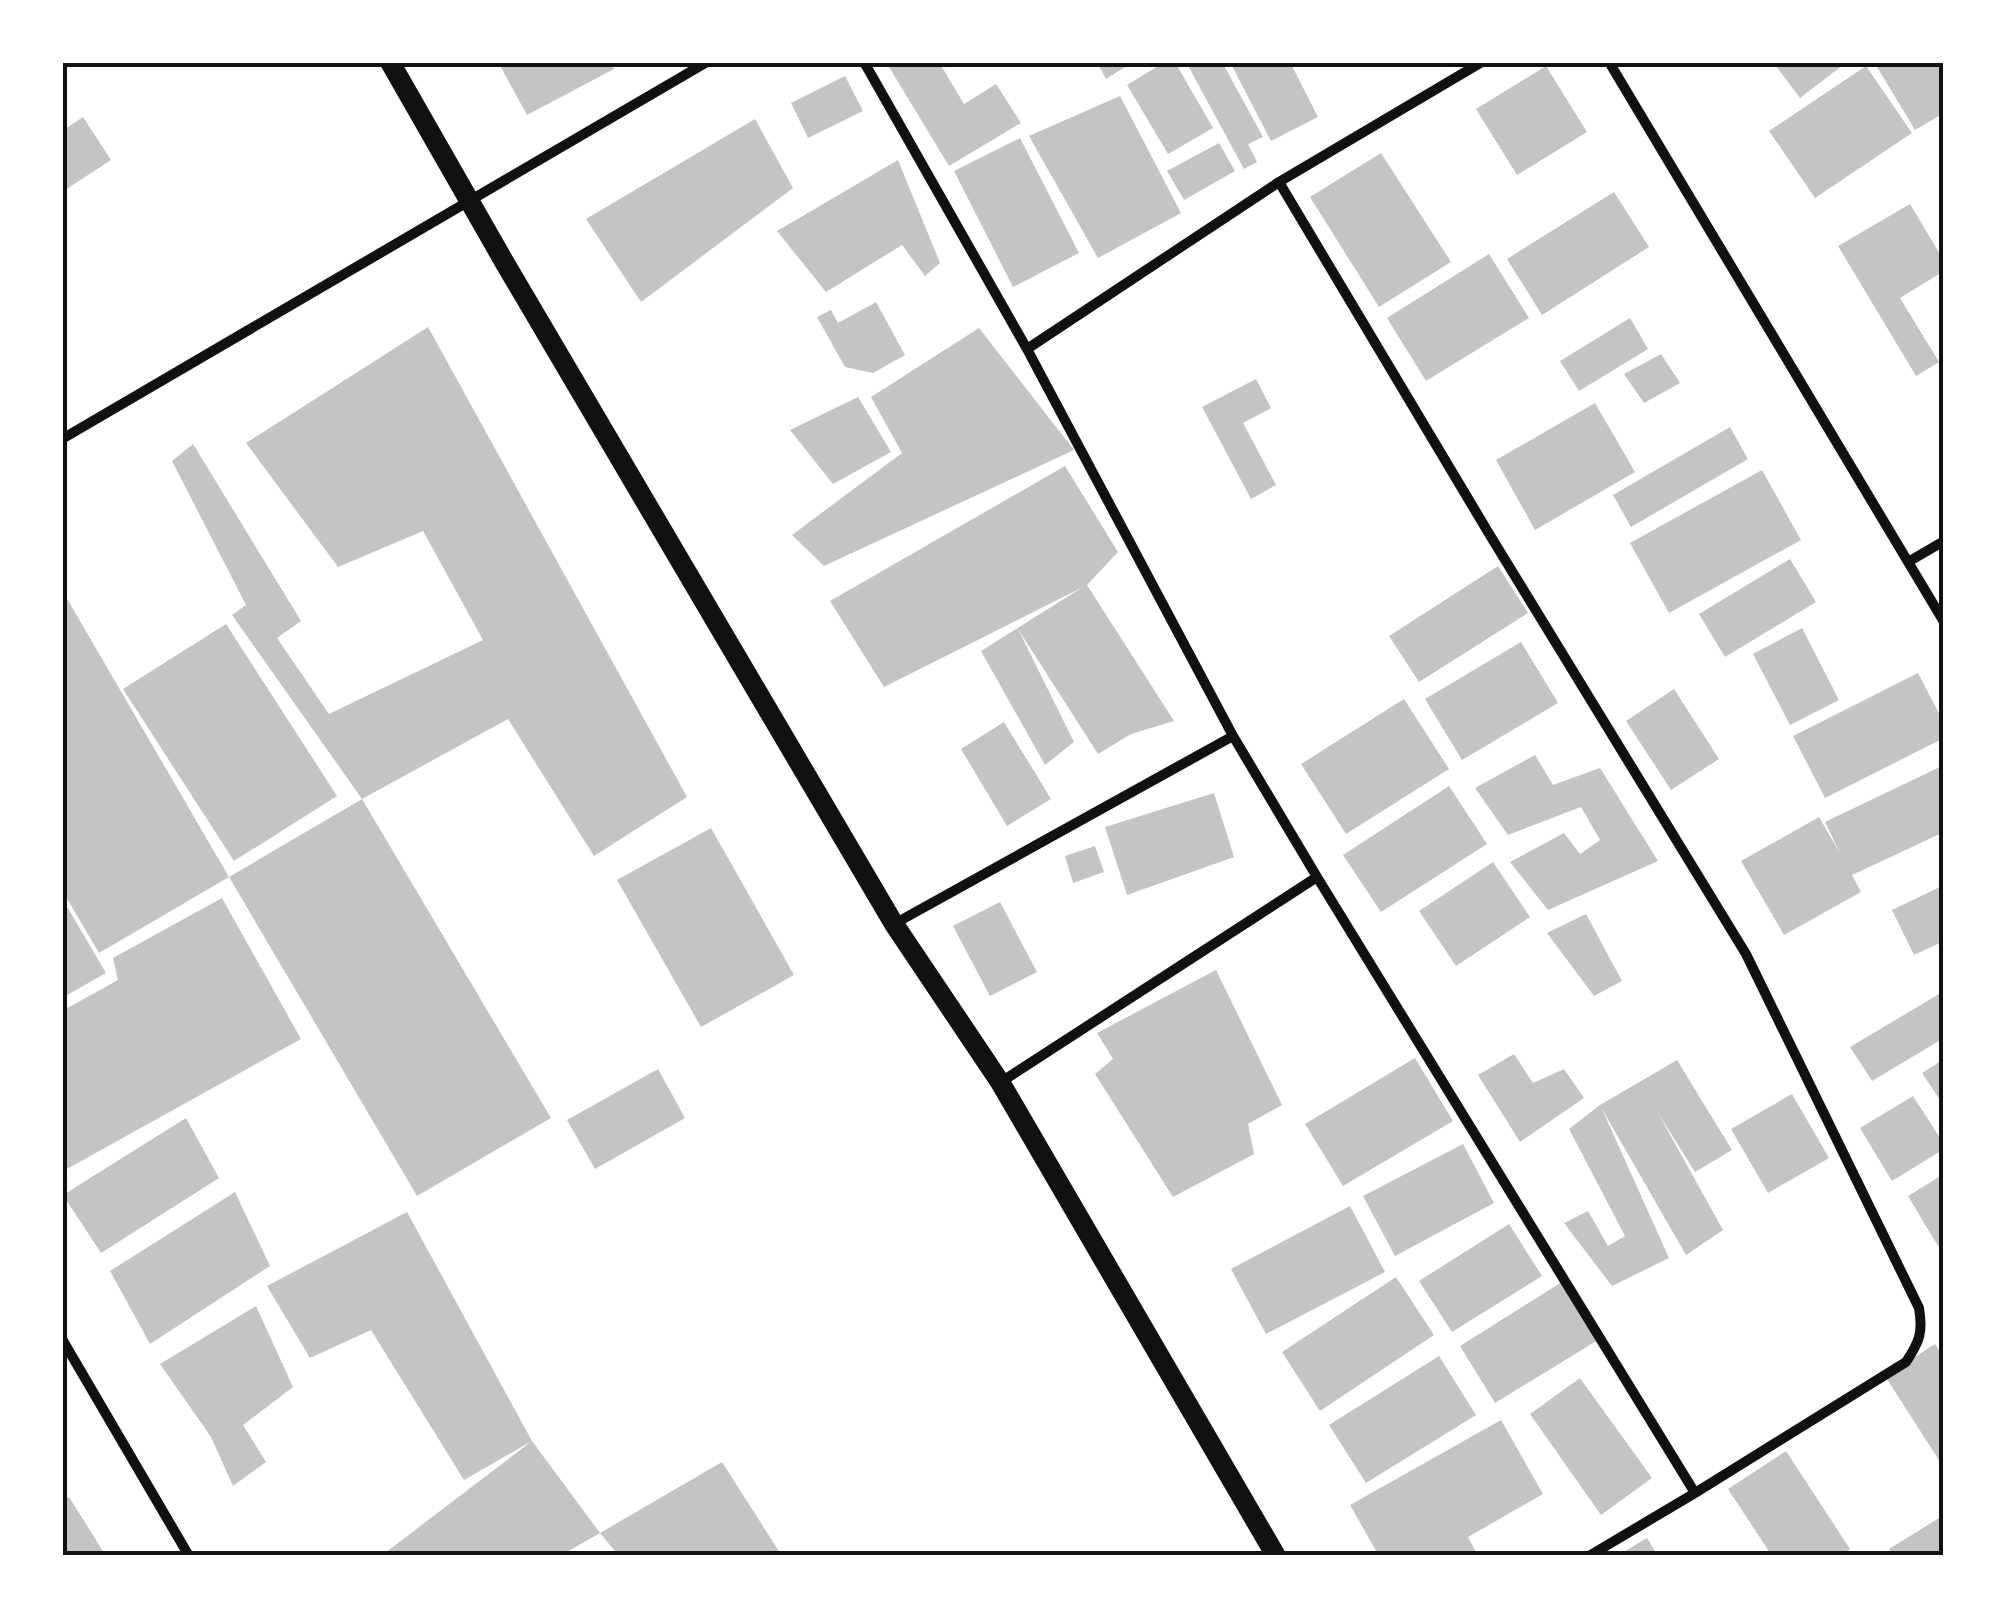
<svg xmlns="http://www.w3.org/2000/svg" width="2006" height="1618" font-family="'Roboto Condensed',sans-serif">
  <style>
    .building { fill: #c4c4c4 }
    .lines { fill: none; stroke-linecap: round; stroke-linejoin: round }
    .minor { stroke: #111; stroke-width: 10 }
    .secondary { stroke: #111; stroke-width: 20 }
    .neatline { fill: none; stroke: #111; stroke-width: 4 }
  </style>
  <rect width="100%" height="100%" fill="#fff"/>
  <path class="building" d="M 498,62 L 610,62 L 614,69 L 527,115 Z
    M 886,62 L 939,62 L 964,104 L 996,84 L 1021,123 L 949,166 Z
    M 1097,62 L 1133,62 L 1106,79 Z
    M 1165,62 L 1175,62 L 1213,128 L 1168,154 L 1127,85 Z
    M 1186,62 L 1222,62 L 1263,137 L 1248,144 L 1257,162 L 1244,169 Z
    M 1230,62 L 1290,62 L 1318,117 L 1271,141 Z
    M 1773,62 L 1847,62 L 1800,98 Z
    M 1874,62 L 1944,62 L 1944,113 L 1915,130 Z
    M 1546,66 L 1587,132 L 1517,175 L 1476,109 Z
    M 1866,66 L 1912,133 L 1815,198 L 1769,131 Z
    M 845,76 L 863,111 L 808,138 L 791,103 Z
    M 1120,96 L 1181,213 L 1098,258 L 1029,136 Z
    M 83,117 L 111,160 L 62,192 L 62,131 Z
    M 755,119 L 793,188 L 641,302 L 586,219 Z
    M 1020,138 L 1079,253 L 1013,287 L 954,171 Z
    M 1219,143 L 1235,171 L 1184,200 L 1167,171 Z
    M 1381,153 L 1451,262 L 1379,307 L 1310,197 Z
    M 898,160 L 940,263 L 925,276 L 902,245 L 826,292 L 777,231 Z
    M 1614,192 L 1649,247 L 1542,315 L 1507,259 Z
    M 1910,204 L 1944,261 L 1944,271 L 1900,298 L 1939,362 L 1916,376 L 1838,246 Z
    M 1489,254 L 1529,318 L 1426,381 L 1387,318 Z
    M 876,302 L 905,355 L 873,373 L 845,367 L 817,317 L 831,310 L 838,323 Z
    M 1630,318 L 1648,349 L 1579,391 L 1560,361 Z
    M 428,327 L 687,797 L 594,856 L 508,719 L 362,799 L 232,615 L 246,605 L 172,461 L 193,444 L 301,621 L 277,638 L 329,714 L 483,640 L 423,531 L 338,567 L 246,443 Z
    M 979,328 L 1074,450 L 824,566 L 792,535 L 902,453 L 871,397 Z
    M 1661,354 L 1680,383 L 1644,403 L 1624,374 Z
    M 1256,379 L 1271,408 L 1243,423 L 1276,485 L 1251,499 L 1202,407 Z
    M 858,397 L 891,452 L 833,484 L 790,430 Z
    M 1595,403 L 1635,472 L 1535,530 L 1496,460 Z
    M 1730,427 L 1748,459 L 1631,527 L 1613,495 Z
    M 1065,466 L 1118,552 L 1087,585 L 1174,721 L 1131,734 L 1098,754 L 1018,629 L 1074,742 L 1045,765 L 981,651 L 1083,587 L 884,687 L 830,601 Z
    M 1762,470 L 1801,540 L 1669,613 L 1630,543 Z
    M 1790,559 L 1816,602 L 1725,657 L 1699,614 Z
    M 1498,566 L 1528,613 L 1419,682 L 1389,636 Z
    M 62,590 L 229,877 L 99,953 L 62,890 Z
    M 226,624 L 337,796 L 234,861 L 123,689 Z
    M 1802,628 L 1839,700 L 1790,725 L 1753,654 Z
    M 1521,642 L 1558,703 L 1462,760 L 1425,699 Z
    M 1918,673 L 1944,723 L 1944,738 L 1825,798 L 1793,736 Z
    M 1674,689 L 1719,759 L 1671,790 L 1626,721 Z
    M 1404,699 L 1449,769 L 1346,834 L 1301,764 Z
    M 1004,722 L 1051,799 L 1007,826 L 961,749 Z
    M 1535,755 L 1553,785 L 1600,768 L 1658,861 L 1548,910 L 1510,862 L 1564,833 L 1580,854 L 1600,840 L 1581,807 L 1508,835 L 1475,788 Z
    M 1944,765 L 1944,832 L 1852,875 L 1861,892 L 1784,935 L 1741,861 L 1819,817 L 1840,853 L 1825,822 Z
    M 1449,786 L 1487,844 L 1381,912 L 1343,855 Z
    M 1214,793 L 1234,857 L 1127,895 L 1105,827 Z
    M 362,799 L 551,1118 L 417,1196 L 229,877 Z
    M 711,828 L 794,975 L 701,1027 L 617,880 Z
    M 1095,846 L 1104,872 L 1073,883 L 1065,856 Z
    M 1493,862 L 1530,917 L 1456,966 L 1419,911 Z
    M 1944,885 L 1944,941 L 1914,955 L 1892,910 Z
    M 62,898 L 106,973 L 62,998 Z
    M 222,898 L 301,1039 L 65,1170 L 62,1166 L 62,1011 L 118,980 L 113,958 Z
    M 1000,902 L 1037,972 L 990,996 L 953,926 Z
    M 1586,914 L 1622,981 L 1594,996 L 1547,933 Z
    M 1216,970 L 1282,1105 L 1248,1124 L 1254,1154 L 1173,1197 L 1095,1074 L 1113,1059 L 1097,1033 Z
    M 1944,991 L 1944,1038 L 1872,1081 L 1850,1047 Z
    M 1514,1054 L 1533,1083 L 1564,1069 L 1584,1098 L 1520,1142 L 1478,1075 Z
    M 1415,1058 L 1453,1121 L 1343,1186 L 1305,1124 Z
    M 1944,1059 L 1944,1106 L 1922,1073 Z
    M 1677,1060 L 1732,1150 L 1695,1172 L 1658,1113 L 1723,1230 L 1686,1255 L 1602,1109 L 1669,1258 L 1612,1286 L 1564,1223 L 1588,1211 L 1608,1246 L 1625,1236 L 1569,1129 L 1600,1105 Z
    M 658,1069 L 685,1118 L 595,1169 L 567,1120 Z
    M 1792,1094 L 1829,1158 L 1768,1193 L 1731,1129 Z
    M 1913,1096 L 1944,1144 L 1944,1149 L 1892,1181 L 1860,1128 Z
    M 186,1118 L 219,1178 L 101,1253 L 63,1195 Z
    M 1463,1144 L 1494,1203 L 1395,1256 L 1363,1196 Z
    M 1944,1174 L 1944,1242 L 1938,1246 L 1908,1196 Z
    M 235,1192 L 270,1266 L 150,1344 L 110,1271 Z
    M 1350,1206 L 1385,1272 L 1266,1334 L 1231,1269 Z
    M 407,1212 L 532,1441 L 464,1480 L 371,1330 L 310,1358 L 267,1286 Z
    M 1509,1224 L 1542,1276 L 1452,1332 L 1419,1281 Z
    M 1396,1277 L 1434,1335 L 1320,1411 L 1282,1352 Z
    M 1562,1282 L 1598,1340 L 1495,1403 L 1460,1346 Z
    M 256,1306 L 293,1387 L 243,1425 L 266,1462 L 233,1486 L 211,1437 L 160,1364 Z
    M 1935,1344 L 1944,1358 L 1944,1468 L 1885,1376 Z
    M 1439,1356 L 1476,1415 L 1366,1483 L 1329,1425 Z
    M 1580,1378 L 1652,1478 L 1601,1515 L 1530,1414 Z
    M 1501,1420 L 1543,1494 L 1468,1537 L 1478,1556 L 1379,1556 L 1350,1505 Z
    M 532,1441 L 600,1533 L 722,1462 L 782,1556 L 619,1556 L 600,1533 L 560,1556 L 381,1556 Z
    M 1786,1451 L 1850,1549 L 1841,1556 L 1772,1556 L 1728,1489 Z
    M 69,1497 L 106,1556 L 62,1556 L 62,1501 Z
    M 1944,1515 L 1944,1556 L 1893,1556 L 1889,1549 Z
    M 1647,1538 L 1658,1556 L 1617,1556 Z"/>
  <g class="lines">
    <path class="minor" d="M 864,62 L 1027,349 L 1233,736 L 1317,877 L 1001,1082
      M 1609,62 L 1944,622
      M 1279,182 L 1488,532 L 1746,954 L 1919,1308 C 1923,1332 1920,1341 1906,1362 L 1695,1493 L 1589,1556
      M 1027,349 L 1279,182 L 1482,62
      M 62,439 L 707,62
      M 1908,562 L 1944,541
      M 1317,877 L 1695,1493
      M 894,924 L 1233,736
      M 62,1339 L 189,1556"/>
    <path class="secondary" d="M 390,62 L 506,265 L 894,924 L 1000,1082 L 1276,1556"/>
  </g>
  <rect width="2006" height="1618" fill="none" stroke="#ffffff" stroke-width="130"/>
  <rect x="65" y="65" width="1876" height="1488" class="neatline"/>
</svg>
